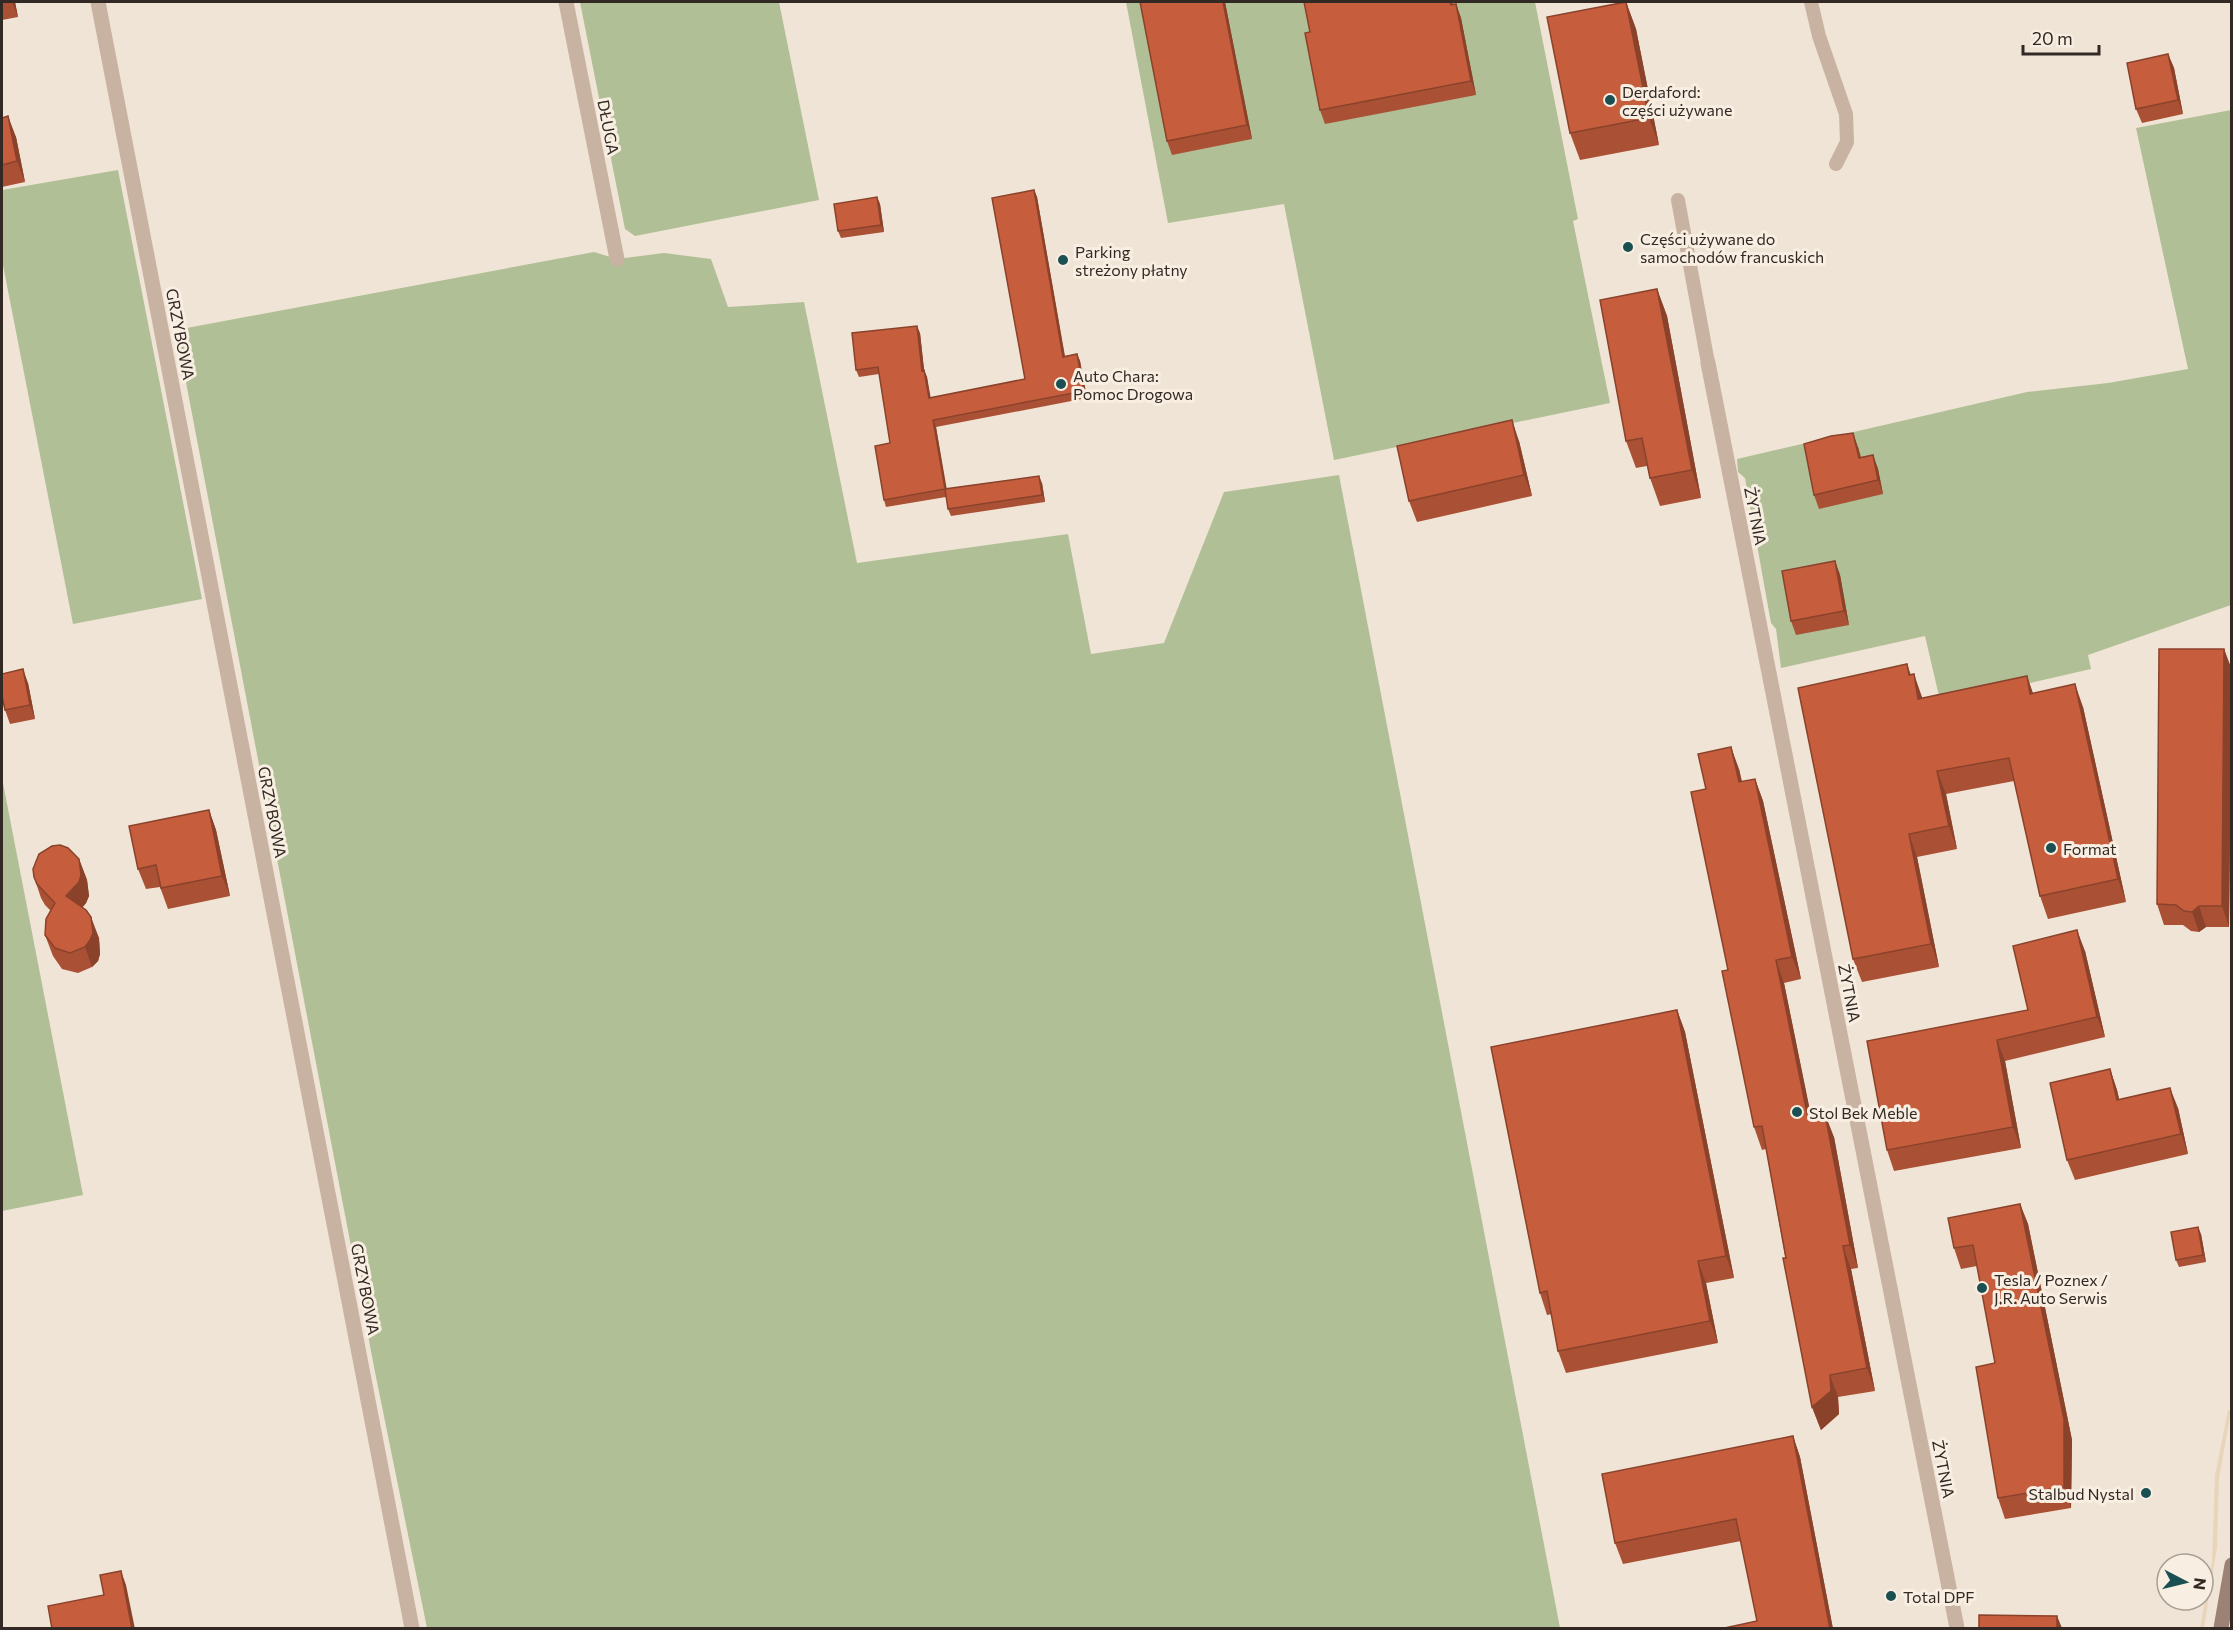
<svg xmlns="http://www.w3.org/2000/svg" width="2233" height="1630" font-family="Commissioner,sans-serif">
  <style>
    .green { fill: #b1bf96 }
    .plaza { fill: #e9d5bc }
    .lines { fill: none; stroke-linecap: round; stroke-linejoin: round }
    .lane { stroke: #c8b3a2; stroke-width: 14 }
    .street { stroke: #c8b3a2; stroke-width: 15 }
    .secondary { stroke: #9b8274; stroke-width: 15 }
    .wall { fill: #aa5135 }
    .shaded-wall { fill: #8b422b }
    .building { fill: #c65e3e; stroke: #8b422b; stroke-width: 1.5 }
    .poi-dot { fill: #1b5053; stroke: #f8eee1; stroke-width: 2 }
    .labels { text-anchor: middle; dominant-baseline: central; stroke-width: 6; stroke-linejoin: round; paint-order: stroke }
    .poi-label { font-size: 16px; fill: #322924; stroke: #f8eee1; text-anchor: start }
    .street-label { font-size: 16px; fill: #322924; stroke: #f8eee1 }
  </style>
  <rect width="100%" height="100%" fill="#f0e4d6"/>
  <path class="green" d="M 580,2 L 779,2 L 819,200 L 635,236 L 625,229 Z
    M 1126,2 L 1535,2 L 1578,219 L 1573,221 L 1610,403 L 1334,460 L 1284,204 L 1168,223 Z
    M 2231,110 L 2231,605 L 2088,655 L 2091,669 L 2000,690 L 1939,696 L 1925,636 L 1781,668 L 1776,629 L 1771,623 L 1745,478 L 1738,472 L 1737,459 L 2027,392 L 2108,383 L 2188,369 L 2136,128 Z
    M 118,170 L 202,599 L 73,624 L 2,260 L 2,190 Z
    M 594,252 L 617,259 L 664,253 L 711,259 L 728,307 L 804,302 L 857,563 L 1068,534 L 1091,654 L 1164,643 L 1224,492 L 1339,475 L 1560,1628 L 427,1628 L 375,1372 L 176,330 Z
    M 2,778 L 83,1195 L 2,1211 Z"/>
  <path class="plaza" d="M 2228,1410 L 2231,1411 L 2219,1479 L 2217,1548 L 2204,1628 L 2200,1628 L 2212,1562 L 2215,1475 Z"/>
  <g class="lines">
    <path class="lane" d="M 1811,2 L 1819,36 L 1846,114 L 1847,142 L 1836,164
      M 1678,200 L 1708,363"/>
    <path class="street" d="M 98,2 L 412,1628
      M 566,2 L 617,259
      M 1708,363 L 1957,1628"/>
    <path class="secondary" d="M 2221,1628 L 2232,1565"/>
  </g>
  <path class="wall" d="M 2,2 L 15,2 L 18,17 L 2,20 Z
    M 1225,2 L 1252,139 L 1172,155 L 1167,141 Z
    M 1304,2 L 1453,2 L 1453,4 L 1456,4 L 1461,18 L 1476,95 L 1325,124 L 1320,110 L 1310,32 Z
    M 1626,2 L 1636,29 L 1659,145 L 1580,160 L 1570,133 Z
    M 2168,54 L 2174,68 L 2183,114 L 2142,123 L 2136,109 Z
    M 2,118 L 16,137 L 25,182 L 2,187 Z
    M 1034,190 L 1037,197 L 1065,356 L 1077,354 L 1080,361 L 1087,398 L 936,427 L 946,489 L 1042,483 L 1045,502 L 951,516 L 948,509 L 946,497 L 886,507 L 884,500 L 890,443 L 879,374 L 859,377 L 856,370 L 920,333 L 924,370 L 927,377 L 930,398 L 1025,379 Z
    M 877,197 L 880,204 L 884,232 L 841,238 L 838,231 Z
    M 1657,289 L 1667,316 L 1701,498 L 1660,506 L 1650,478 L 1647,466 L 1636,468 L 1626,441 Z
    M 1519,441 L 1532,496 L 1417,522 L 1409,501 Z
    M 1858,447 L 1861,457 L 1873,455 L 1878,469 L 1883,494 L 1819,509 L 1814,495 Z
    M 1835,561 L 1840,575 L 1849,625 L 1796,635 L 1791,621 Z
    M 2224,649 L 2232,670 L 2229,927 L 2206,927 L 2199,932 L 2191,931 L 2183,925 L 2164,925 L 2157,904 Z
    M 1907,664 L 1911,675 L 1922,698 L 2027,676 L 2033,694 L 2083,707 L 2126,902 L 2048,919 L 2040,896 L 2014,781 L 1946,794 L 1957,849 L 1917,857 L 1939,967 L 1862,982 L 1853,959 Z
    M 28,683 L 35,719 L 10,724 L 5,710 Z
    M 1739,769 L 1742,782 L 1755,779 L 1763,801 L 1801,979 L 1784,983 L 1811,1117 L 1834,1137 L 1858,1268 L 1851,1269 L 1875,1391 L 1838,1397 L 1839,1414 L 1821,1430 L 1812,1407 L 1766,1149 L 1762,1150 L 1754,1127 L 1728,970 L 1706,789 Z
    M 209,810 L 216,830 L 230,896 L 168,909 L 160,887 L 146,889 L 138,869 Z
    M 79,859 L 87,880 L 89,896 L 86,903 L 82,908 L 99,938 L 100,954 L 98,961 L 92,967 L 78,973 L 62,969 L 53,956 L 45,935 L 51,911 L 45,905 L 41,898 L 34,877 Z
    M 2085,951 L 2105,1037 L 2005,1061 L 2021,1148 L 1894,1171 L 1887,1150 L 2028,1010 Z
    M 1677,1010 L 1685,1032 L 1734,1278 L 1706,1283 L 1718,1343 L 1566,1373 L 1558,1351 L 1552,1314 L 1547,1315 L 1540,1293 Z
    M 2110,1069 L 2117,1090 L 2119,1099 L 2178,1108 L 2188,1154 L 2075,1180 L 2067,1160 Z
    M 2020,1204 L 2028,1224 L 2072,1440 L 2071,1508 L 2005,1519 L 1998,1498 L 1995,1363 L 1977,1266 L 1961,1269 L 1954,1248 Z
    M 2201,1234 L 2206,1262 L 2179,1267 L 2176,1260 Z
    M 1793,1436 L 1800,1457 L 1833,1629 L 1720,1629 L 1757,1621 L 1741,1541 L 1623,1564 L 1615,1543 Z"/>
  <path class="shaded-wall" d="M 12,2 L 15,2 L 18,17 Z
    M 1223,2 L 1225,2 L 1252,139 L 1247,125 Z
    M 1626,2 L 1636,29 L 1659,145 L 1649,118 Z
    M 1456,4 L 1461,18 L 1476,95 L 1471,81 Z
    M 2168,54 L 2174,68 L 2183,114 L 2178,100 Z
    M 8,116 L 16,137 L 25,182 L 17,161 Z
    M 1034,190 L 1037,197 L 1066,364 L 1063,357 Z
    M 877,197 L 880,204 L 884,232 L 881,225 Z
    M 1657,289 L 1667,316 L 1701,498 L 1692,470 Z
    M 917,326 L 920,333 L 925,378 L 922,371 Z
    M 1077,354 L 1080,361 L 1087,398 L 1084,391 Z
    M 924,370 L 927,377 L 932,405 L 929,398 Z
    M 933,420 L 936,427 L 948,496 L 945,489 Z
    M 1512,420 L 1519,441 L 1532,496 L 1524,475 Z
    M 1853,433 L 1858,447 L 1864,472 L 1859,458 Z
    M 1873,455 L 1878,469 L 1883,494 L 1878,480 Z
    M 1039,476 L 1042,483 L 1045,502 L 1042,495 Z
    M 1835,561 L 1840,575 L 1849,625 L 1844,611 Z
    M 2224,649 L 2232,671 L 2229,927 L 2222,906 Z
    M 23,669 L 28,683 L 35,719 L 30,705 Z
    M 1914,674 L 1922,697 L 1927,722 L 1918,699 Z
    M 2027,676 L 2035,699 L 2030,694 Z
    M 2075,684 L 2083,707 L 2126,902 L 2118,879 Z
    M 1731,747 L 1739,769 L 1747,805 L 1739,782 Z
    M 1937,771 L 1946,794 L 1957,849 L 1949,826 Z
    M 1755,779 L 1763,801 L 1801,979 L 1792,957 Z
    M 209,810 L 216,830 L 230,896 L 222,876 Z
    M 1909,834 L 1917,857 L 1939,967 L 1931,944 Z
    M 79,859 L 87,880 L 89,896 L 86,903 L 74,917 L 66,896 Z
    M 2199,906 L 2206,927 L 2199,932 L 2192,912 Z
    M 91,917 L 99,938 L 100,954 L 98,961 L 92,967 L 85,947 Z
    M 2077,930 L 2085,951 L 2105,1037 L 2097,1017 Z
    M 1776,960 L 1784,983 L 1816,1140 L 1808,1118 Z
    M 1677,1010 L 1685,1032 L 1734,1278 L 1726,1256 Z
    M 1997,1040 L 2005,1061 L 2021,1148 L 2013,1127 Z
    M 2110,1069 L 2117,1090 L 2124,1121 L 2117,1100 Z
    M 2170,1088 L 2178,1108 L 2188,1154 L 2181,1134 Z
    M 1825,1114 L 1834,1137 L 1858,1268 L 1850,1245 Z
    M 2020,1204 L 2028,1224 L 2072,1440 L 2071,1508 L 2064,1487 Z
    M 2198,1227 L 2201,1234 L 2206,1262 L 2203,1255 Z
    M 1843,1246 L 1851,1269 L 1875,1391 L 1867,1368 Z
    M 1698,1261 L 1706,1283 L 1718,1343 L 1710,1321 Z
    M 1830,1375 L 1838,1397 L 1839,1414 L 1821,1430 L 1812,1407 Z
    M 1793,1436 L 1800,1457 L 1833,1629 L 1830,1629 Z
    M 121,1571 L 126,1585 L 135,1629 L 132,1629 Z
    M 2057,1616 L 2062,1628 L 2062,1629 L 2057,1629 Z"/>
  <path class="building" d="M 1140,2 L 1223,2 L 1247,125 L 1167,141 Z
    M 1304,2 L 1450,2 L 1451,5 L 1456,4 L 1471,81 L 1320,110 L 1305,33 L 1310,32 Z
    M 1626,2 L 1649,118 L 1570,133 L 1547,17 Z
    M 2168,54 L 2178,100 L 2136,109 L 2127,63 Z
    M 8,116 L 17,161 L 2,165 L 2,118 Z
    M 1034,190 L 1063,357 L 1077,354 L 1084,391 L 933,420 L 945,489 L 884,500 L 875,446 L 890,443 L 878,367 L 856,370 L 852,333 L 917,326 L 922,371 L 924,370 L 929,398 L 1025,379 L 992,198 Z
    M 877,197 L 881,225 L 838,231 L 834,204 Z
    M 1657,289 L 1692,470 L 1650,478 L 1642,438 L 1626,441 L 1600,300 Z
    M 1512,420 L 1524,475 L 1409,501 L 1397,446 Z
    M 1853,433 L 1859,458 L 1873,455 L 1878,480 L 1814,495 L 1804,444 L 1831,436 Z
    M 1039,476 L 1042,495 L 948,509 L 945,489 Z
    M 1835,561 L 1844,611 L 1791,621 L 1782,571 Z
    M 2159,649 L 2224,649 L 2222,906 L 2199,906 L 2192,912 L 2184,911 L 2176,905 L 2157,904 Z
    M 1907,664 L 1909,675 L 1914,674 L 1918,699 L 2027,676 L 2030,694 L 2075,684 L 2118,879 L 2040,896 L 2009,758 L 1937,771 L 1949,826 L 1909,834 L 1931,944 L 1853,959 L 1798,688 Z
    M 23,669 L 30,705 L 5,710 L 2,696 L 2,674 Z
    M 1731,747 L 1739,782 L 1755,779 L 1792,957 L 1776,960 L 1808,1118 L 1825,1114 L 1850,1245 L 1843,1246 L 1867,1368 L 1830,1375 L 1831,1391 L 1812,1407 L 1783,1258 L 1786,1258 L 1762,1126 L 1754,1127 L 1722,971 L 1728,970 L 1691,792 L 1706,789 L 1698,754 Z
    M 209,810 L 222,876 L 161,888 L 156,865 L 138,869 L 129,826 Z
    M 60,845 L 68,848 L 79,859 L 81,875 L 79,882 L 66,896 L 86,910 L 91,917 L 93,933 L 90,940 L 85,947 L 70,953 L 55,948 L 45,935 L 46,919 L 55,903 L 37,884 L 34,877 L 33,869 L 39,854 L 52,846 Z
    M 2077,930 L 2097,1017 L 1997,1040 L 2013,1127 L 1887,1150 L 1867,1041 L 2028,1010 L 2013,946 Z
    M 1677,1010 L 1726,1256 L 1698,1261 L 1710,1321 L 1558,1351 L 1547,1291 L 1540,1293 L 1491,1047 Z
    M 2110,1069 L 2117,1100 L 2170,1088 L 2181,1134 L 2067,1160 L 2050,1083 Z
    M 2020,1204 L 2064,1419 L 2064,1487 L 1998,1498 L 1976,1367 L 1995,1363 L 1973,1245 L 1954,1248 L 1948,1218 Z
    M 2198,1227 L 2203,1255 L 2176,1260 L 2171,1232 Z
    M 1793,1436 L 1830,1629 L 1720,1629 L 1757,1621 L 1736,1519 L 1615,1543 L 1602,1474 Z
    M 121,1571 L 132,1629 L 52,1629 L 48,1606 L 104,1595 L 100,1575 Z
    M 1979,1615 L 2057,1616 L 2057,1629 L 1979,1629 Z"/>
  <g class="poi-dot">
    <circle cx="1610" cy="100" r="6"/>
    <circle cx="1628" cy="247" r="6"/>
    <circle cx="1063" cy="260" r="6"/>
    <circle cx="1061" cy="384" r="6"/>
    <circle cx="2051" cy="848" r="6"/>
    <circle cx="1797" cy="1112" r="6"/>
    <circle cx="1982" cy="1288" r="6"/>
    <circle cx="2146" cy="1493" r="6"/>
    <circle cx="1891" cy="1596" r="6"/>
  </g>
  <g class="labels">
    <g class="poi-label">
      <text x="1622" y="91">Derdaford:<tspan x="1622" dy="18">części używane</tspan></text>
      <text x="1640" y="238">Części używane do<tspan x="1640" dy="18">samochodów francuskich</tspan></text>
      <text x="1075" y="251">Parking<tspan x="1075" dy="18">streżony płatny</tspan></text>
      <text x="1073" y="375">Auto Chara:<tspan x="1073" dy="18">Pomoc Drogowa</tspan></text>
      <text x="2063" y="848">Format</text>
      <text x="1809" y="1112">Stol Bek Meble</text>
      <text x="1994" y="1279">Tesla / Poznex /<tspan x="1994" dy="18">J.R. Auto Serwis</tspan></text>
      <text x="2134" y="1493" text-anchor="end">Stalbud Nystal</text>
      <text x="1903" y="1596">Total DPF</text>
    </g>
    <g class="street-label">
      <text transform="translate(609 127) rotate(79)">DŁUGA</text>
      <text transform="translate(181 334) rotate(79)">GRZYBOWA</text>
      <text transform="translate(1756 516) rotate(79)">ŻYTNIA</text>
      <text transform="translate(273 812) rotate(79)">GRZYBOWA</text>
      <text transform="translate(1850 993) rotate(79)">ŻYTNIA</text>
      <text transform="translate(366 1289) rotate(79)">GRZYBOWA</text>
      <text transform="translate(1944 1469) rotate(79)">ŻYTNIA</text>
    </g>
  </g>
  <rect width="2233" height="1630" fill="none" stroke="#322924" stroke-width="6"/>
  <g transform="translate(2185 1582) rotate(97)"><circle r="28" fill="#f8eee1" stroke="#a99f95" stroke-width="1.5"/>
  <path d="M0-4.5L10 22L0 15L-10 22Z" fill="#1b5053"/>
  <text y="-9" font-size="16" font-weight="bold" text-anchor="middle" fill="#322924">N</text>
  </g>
  <path d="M2023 45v9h76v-9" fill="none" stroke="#322924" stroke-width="3"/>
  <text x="2032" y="45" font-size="18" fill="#322924" stroke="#f8eee1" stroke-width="4.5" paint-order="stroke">20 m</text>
</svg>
